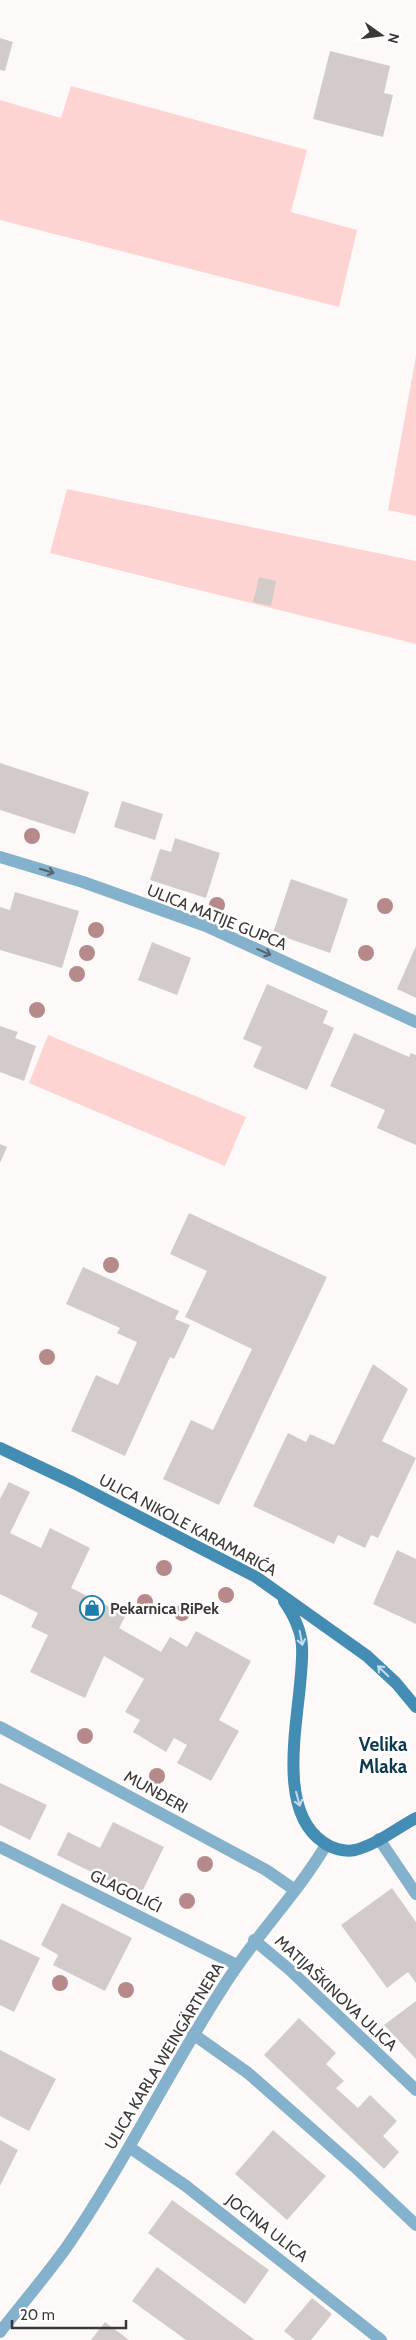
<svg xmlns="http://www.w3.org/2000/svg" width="416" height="2340" font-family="Cabin,sans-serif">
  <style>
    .green { fill: #fdd4d2 }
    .building { fill: #d3cbca }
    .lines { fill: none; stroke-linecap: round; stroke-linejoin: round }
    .street { stroke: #84b1cb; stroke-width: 12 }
    .secondary { stroke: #438cb3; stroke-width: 12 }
    .tree { fill: #b68a8a }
    .oneway { stroke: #55626b }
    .oneway2 { stroke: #c7dce8 }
    .labels { text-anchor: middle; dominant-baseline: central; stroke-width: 5; stroke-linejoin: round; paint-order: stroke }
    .street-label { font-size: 16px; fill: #3c3838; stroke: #fff }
    .poi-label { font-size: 16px; font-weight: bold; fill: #3c3838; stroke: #fff; text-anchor: start }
    .quarter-label { font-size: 19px; font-weight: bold; fill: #0c394e; stroke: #fff }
  </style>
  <rect width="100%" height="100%" fill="#fef9f9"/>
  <path class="green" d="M 71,86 L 307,150 L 291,212 L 357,230 L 339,307 L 0,220 L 0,100 L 61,118 Z
    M 416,356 L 416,516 L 388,510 Z
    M 67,489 L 416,561 L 416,644 L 50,553 Z
    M 48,1035 L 246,1117 L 225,1166 L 29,1083 Z"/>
  <path class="building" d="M 0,38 L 13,42 L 5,71 L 0,70 Z
    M 330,51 L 390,66 L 384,93 L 393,95 L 383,137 L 313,119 Z
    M 259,577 L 276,581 L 271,606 L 253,602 Z
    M 0,763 L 89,792 L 75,834 L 0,810 Z
    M 122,801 L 163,814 L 155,840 L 114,827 Z
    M 175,838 L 220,853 L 206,898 L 150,880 L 160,849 L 171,852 Z
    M 291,879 L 348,899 L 330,953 L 273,933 Z
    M 15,892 L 79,911 L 62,968 L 0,950 L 0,907 L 10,910 Z
    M 152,942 L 191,958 L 177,995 L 138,980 Z
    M 416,946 L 416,998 L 397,989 Z
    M 267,984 L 328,1011 L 323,1023 L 334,1028 L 307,1090 L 253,1067 L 262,1047 L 243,1039 Z
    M 0,1026 L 18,1032 L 15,1038 L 36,1046 L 24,1081 L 0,1072 Z
    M 354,1033 L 409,1057 L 411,1053 L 416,1055 L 416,1145 L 377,1128 L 385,1110 L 330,1086 Z
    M 0,1144 L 7,1147 L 0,1163 Z
    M 189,1213 L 327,1277 L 219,1505 L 163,1479 L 191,1420 L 213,1430 L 252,1349 L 185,1317 L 207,1271 L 170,1254 Z
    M 83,1267 L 179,1311 L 175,1319 L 190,1325 L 174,1359 L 170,1357 L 125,1456 L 71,1431 L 96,1375 L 118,1385 L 137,1342 L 117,1333 L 120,1328 L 66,1304 Z
    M 373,1364 L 408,1389 L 382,1441 L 416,1458 L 378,1538 L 371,1535 L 365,1548 L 338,1535 L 334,1544 L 253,1506 L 288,1433 L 306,1442 L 310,1434 L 334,1445 Z
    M 9,1482 L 30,1492 L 10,1533 L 41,1548 L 50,1528 L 90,1548 L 71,1588 L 126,1615 L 119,1628 L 161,1652 L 170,1637 L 187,1647 L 196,1631 L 251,1661 L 219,1720 L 239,1731 L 211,1781 L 177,1763 L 187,1745 L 174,1738 L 166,1752 L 133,1732 L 140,1720 L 125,1712 L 144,1679 L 104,1656 L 85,1698 L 30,1672 L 48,1635 L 31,1627 L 38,1613 L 0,1594 L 0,1499 Z
    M 397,1550 L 416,1559 L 416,1624 L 373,1604 Z
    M 0,1783 L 47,1805 L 30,1840 L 0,1825 Z
    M 113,1822 L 164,1847 L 140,1896 L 57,1855 L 68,1832 L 100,1848 Z
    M 392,1888 L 416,1922 L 416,1983 L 408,1972 L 387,1988 L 341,1925 Z
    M 62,1903 L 132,1938 L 105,1991 L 53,1965 L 58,1955 L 41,1945 Z
    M 0,1939 L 40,1958 L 14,2012 L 0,2005 Z
    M 416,2001 L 416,2059 L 384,2025 Z
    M 299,2018 L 336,2053 L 326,2064 L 344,2081 L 336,2088 L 358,2108 L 370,2095 L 397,2121 L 383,2136 L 399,2152 L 384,2169 L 264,2055 Z
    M 0,2050 L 56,2079 L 29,2131 L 0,2116 Z
    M 273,2130 L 326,2176 L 287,2220 L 235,2174 Z
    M 0,2140 L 18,2150 L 0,2186 Z
    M 172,2200 L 269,2270 L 245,2304 L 148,2233 Z
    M 157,2267 L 255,2340 L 186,2340 L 132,2301 Z
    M 312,2298 L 332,2314 L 311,2340 L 295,2340 L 284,2331 Z
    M 105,2322 L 129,2340 L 91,2340 Z"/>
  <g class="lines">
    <path class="street" d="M 0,857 L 83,882 L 206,926 L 416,1022
      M 0,1727 L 266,1870 L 295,1890
      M 379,1839 L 416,1894
      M 0,1847 L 237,1965
      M 254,1940 L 290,1970 L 416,2090
      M 193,2034 L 248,2073 L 356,2168 L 416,2225
      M 129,2147 L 186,2186 L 381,2340
      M 0,2332 C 22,2304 45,2277 66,2248 C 123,2166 167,2074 222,1989 C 253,1938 296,1896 326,1845"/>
    <path class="secondary" d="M 0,1448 L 74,1483 L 256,1577 L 367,1656 L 396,1683 L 416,1707
      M 284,1601 C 293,1614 301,1629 302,1646 C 305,1699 270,1806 323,1842 C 332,1849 345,1852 355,1850 C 376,1845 397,1828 416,1818"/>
  </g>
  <g class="tree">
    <circle cx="32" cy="836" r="8"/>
    <circle cx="217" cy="905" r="8"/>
    <circle cx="385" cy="906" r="8"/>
    <circle cx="96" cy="930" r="8"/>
    <circle cx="87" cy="953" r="8"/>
    <circle cx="366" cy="953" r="8"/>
    <circle cx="77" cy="974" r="8"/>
    <circle cx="37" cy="1010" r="8"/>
    <circle cx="111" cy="1265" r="8"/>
    <circle cx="47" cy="1357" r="8"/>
    <circle cx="164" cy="1568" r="8"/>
    <circle cx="226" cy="1595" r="8"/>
    <circle cx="145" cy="1602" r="8"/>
    <circle cx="182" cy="1613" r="8"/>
    <circle cx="85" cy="1736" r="8"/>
    <circle cx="157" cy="1776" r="8"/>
    <circle cx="205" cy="1864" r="8"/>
    <circle cx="187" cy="1901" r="8"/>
    <circle cx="60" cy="1983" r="8"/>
    <circle cx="126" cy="1990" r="8"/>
  </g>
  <defs><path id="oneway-shaft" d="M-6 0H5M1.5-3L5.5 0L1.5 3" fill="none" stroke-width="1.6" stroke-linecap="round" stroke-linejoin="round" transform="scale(1.25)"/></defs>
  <g class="oneway">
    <use href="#oneway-shaft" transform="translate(47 871) rotate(17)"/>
    <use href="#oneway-shaft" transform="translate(264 952) rotate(24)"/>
  </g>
  <g class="oneway2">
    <use href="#oneway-shaft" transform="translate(301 1638) rotate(79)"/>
    <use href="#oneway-shaft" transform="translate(383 1671) rotate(-136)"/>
    <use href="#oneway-shaft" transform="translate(298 1799) rotate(75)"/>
  </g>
  <defs>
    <symbol id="shop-ring" viewBox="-11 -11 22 22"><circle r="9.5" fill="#fff" stroke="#1d7eaa" stroke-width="1.5"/><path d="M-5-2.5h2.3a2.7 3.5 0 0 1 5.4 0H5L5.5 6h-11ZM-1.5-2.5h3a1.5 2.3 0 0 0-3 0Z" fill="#1d7eaa"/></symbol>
  </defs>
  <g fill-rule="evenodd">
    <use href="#shop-ring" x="78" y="1594" width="28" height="28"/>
  </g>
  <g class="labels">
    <g class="street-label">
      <text transform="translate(217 917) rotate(22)">ULICA MATIJE GUPCA</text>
      <text transform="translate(188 1525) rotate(28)">ULICA NIKOLE KARAMARIĆA</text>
      <text transform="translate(156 1792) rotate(29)">MUNĐERI</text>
      <text transform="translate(126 1891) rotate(26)">GLAGOLIĆI</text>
      <text transform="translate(336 1993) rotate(43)">MATIJAŠKINOVA ULICA</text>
      <text transform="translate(164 2056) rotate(-59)">ULICA KARLA WEINGÄRTNERA</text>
      <text transform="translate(267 2228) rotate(38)">JOCINA ULICA</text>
    </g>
    <g class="poi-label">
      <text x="110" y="1608">Pekarnica RiPek</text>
    </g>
    <g class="quarter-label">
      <text x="383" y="1744">Velika<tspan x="383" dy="22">Mlaka</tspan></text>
    </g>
  </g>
  <g transform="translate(381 35) rotate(104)" stroke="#ffffff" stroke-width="4" paint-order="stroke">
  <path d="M0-4L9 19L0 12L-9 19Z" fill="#3c3838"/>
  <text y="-8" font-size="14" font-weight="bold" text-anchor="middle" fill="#3c3838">N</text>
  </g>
  <path d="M12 2320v8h114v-8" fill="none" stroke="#3c3838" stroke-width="2.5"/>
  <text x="20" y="2320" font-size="15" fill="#3c3838" stroke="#ffffff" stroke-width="4" paint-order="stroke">20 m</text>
</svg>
